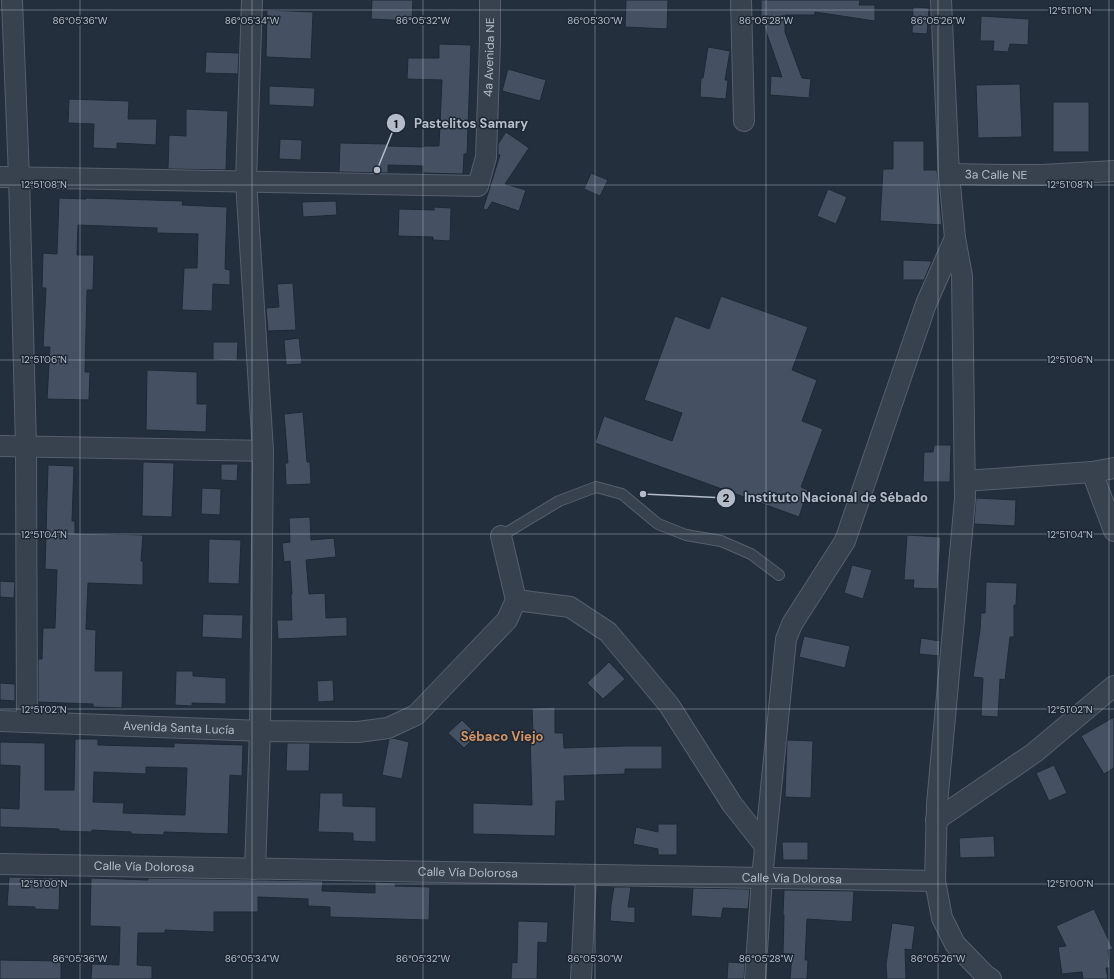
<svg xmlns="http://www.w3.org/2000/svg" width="1114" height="979" font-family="'DM Sans',sans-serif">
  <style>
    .building { fill: #455162; stroke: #1f2835; fill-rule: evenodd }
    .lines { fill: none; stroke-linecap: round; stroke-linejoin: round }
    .service-casing { stroke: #565f6c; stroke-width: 12 }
    .minor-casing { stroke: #565f6c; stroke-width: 22 }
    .service { stroke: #38414e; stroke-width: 10 }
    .minor { stroke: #38414e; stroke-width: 20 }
    .ticks { fill: none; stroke: #b4bcc9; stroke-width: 1; stroke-opacity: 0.45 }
    .labels { text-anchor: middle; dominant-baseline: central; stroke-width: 3; stroke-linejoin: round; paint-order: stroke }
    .street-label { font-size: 12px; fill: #b4bcc9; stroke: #1d2633 }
    .neighbourhood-label { font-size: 13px; font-weight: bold; fill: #d59563; stroke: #1d2633 }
    .ticks-label { font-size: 10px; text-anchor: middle; fill: #b4bcc9; stroke: #1d2633; stroke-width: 3; stroke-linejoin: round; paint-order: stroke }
    .leader { fill: none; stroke: #b4bcc9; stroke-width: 1.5 }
    .callout-dot { fill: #b4bcc9; stroke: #1d2633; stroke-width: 1.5 }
    .mark-label { font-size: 12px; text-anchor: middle; font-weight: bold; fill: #111 }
    .callout-label { font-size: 13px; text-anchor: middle; font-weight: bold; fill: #b4bcc9; stroke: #1d2633; stroke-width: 3; stroke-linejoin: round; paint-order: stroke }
  </style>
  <rect width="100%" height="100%" fill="#242f3e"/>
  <path class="building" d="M 372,0 L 413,0 L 412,21 L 371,19 Z
    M 626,0 L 668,0 L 667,29 L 625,27 Z
    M 761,0 L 860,0 L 859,5 L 875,5 L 875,21 L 815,12 L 815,15 L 785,15 L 785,32 L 802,78 L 811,79 L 809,98 L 770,95 L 771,76 L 782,77 L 763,23 L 761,22 Z
    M 913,7 L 929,8 L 927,34 L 912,33 Z
    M 267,10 L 313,12 L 311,59 L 266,57 Z
    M 981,16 L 1029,19 L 1028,45 L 1010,44 L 1008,52 L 993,51 L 994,41 L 980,41 Z
    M 439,44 L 471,45 L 467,154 L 464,154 L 463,174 L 423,173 L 423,166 L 388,165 L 388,173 L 339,172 L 340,143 L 388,144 L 388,146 L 424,147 L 424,146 L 439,146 L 442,80 L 407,79 L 408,58 L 439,58 Z
    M 708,47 L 730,51 L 725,80 L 728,80 L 726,99 L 700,97 L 701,78 L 703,78 Z
    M 206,52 L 239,53 L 238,74 L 205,73 Z
    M 508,69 L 546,80 L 540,101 L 502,91 Z
    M 1020,84 L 1022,137 L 978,138 L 976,85 Z
    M 269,86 L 315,88 L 314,107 L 269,105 Z
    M 69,99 L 129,101 L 128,119 L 157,119 L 156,145 L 117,143 L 117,149 L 93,148 L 94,124 L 68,123 Z
    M 1053,102 L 1089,102 L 1089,152 L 1053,152 Z
    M 186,109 L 228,111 L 226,170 L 168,169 L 169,135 L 186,136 Z
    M 506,132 L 529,148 L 505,184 L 526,190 L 519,211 L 492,202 L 487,210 L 483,209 L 500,155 L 498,155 L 498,144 Z
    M 280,139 L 302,140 L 301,160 L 279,159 Z
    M 893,141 L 924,141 L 924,170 L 937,170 L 942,225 L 880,221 L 883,169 L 893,169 Z
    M 591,173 L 608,180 L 600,196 L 584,189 Z
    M 828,189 L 847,197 L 836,224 L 817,216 Z
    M 59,198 L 86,199 L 86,198 L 183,201 L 182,205 L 227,207 L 225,269 L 230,270 L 230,285 L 213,284 L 212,311 L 182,310 L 184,268 L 197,268 L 198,234 L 157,233 L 157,228 L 78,225 L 77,255 L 94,255 L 93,290 L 87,290 L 85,372 L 90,372 L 89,400 L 47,399 L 50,347 L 43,347 L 46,288 L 42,288 L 43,253 L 57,254 Z
    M 336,201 L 337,215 L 303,217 L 302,202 Z
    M 434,207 L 451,208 L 450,241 L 433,240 L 433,237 L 398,236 L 399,209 L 434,210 Z
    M 903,260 L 932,261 L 924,280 L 903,280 Z
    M 293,283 L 296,330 L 268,331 L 266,308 L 279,307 L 277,284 Z
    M 721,296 L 808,327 L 792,370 L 817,380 L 802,421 L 823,429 L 801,487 L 808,490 L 799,517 L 595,443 L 604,416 L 672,441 L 682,413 L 644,400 L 675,316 L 709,329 Z
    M 299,338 L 302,364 L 286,365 L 284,340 Z
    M 213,342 L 238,342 L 237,361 L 213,360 Z
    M 147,370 L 197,372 L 197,404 L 207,404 L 206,432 L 146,430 Z
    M 303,412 L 307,462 L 310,462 L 311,484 L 286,485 L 285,463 L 288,463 L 284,414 Z
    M 934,445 L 951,445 L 950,482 L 923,482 L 924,452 L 933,452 Z
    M 143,462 L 174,463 L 172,517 L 142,516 Z
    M 221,464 L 238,464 L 237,481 L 221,480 Z
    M 48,465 L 74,466 L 72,521 L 75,521 L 75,533 L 143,535 L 141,561 L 143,561 L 143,585 L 88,583 L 86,629 L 96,630 L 95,671 L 123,671 L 122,708 L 93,707 L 93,704 L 38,702 L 38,659 L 42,659 L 43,628 L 55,628 L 57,570 L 45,569 Z
    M 202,488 L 221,489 L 220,515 L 201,514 Z
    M 976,498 L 1016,500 L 1015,526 L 974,524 Z
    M 310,517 L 311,540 L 334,538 L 336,557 L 306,560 L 309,594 L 325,593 L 326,618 L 347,617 L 347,636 L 278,639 L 277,620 L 292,620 L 291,594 L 292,594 L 290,561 L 284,562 L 282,543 L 290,542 L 289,518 Z
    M 907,535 L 941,537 L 938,589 L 913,588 L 914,580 L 904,580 Z
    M 209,539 L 241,540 L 239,584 L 208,583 Z
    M 852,565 L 872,570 L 863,599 L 844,593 Z
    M 0,581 L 15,582 L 14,598 L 0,597 Z
    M 986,582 L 1017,583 L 1016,605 L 1014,605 L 1014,637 L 1010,637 L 1005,680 L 1000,679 L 998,717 L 981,716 L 983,678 L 973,677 L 980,630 L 981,613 L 985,613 Z
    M 203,614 L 243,615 L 242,639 L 202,637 Z
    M 804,636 L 850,646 L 845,668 L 799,657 Z
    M 921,638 L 940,641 L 939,656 L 919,654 Z
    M 609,662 L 625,679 L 603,699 L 587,683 Z
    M 176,671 L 193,671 L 193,676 L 226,678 L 226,704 L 192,703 L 192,706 L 175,705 Z
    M 333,680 L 334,701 L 318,702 L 317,681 Z
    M 0,683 L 15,684 L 15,701 L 0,700 Z
    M 555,707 L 555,733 L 563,733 L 564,748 L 625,746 L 662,746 L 662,769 L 625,769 L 625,774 L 564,776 L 565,801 L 556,801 L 555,836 L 473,834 L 473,803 L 532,805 L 530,734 L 533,734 L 532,708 Z
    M 1114,717 L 1114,768 L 1104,774 L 1081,736 Z
    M 462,720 L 477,735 L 464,748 L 448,733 Z
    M 393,738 L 409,742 L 402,779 L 382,775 L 389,739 Z
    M 75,739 L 98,739 L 98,745 L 174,747 L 174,743 L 243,745 L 242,776 L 230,775 L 228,834 L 164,832 L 164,835 L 131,834 L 131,832 L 92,830 L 92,832 L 59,831 L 59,829 L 0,827 L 0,808 L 19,809 L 20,766 L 0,765 L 0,742 L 45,743 L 45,790 L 74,790 ZM 146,767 L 187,768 L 185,815 L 123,813 L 124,803 L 93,802 L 94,772 L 146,774 Z
    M 787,740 L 813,741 L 811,798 L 785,797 Z
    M 287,743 L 310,743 L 309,771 L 286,771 Z
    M 1054,765 L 1067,793 L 1049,801 L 1036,773 Z
    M 320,793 L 343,793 L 343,806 L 376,807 L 376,842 L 353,841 L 353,833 L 318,832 Z
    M 658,824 L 677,824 L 677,855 L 658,855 L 658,849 L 633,844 L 636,827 L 658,832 Z
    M 994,836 L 995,857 L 960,858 L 959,838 Z
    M 782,842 L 808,842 L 808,860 L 783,860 Z
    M 9,877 L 60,878 L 59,910 L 35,909 L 35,907 L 7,906 Z
    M 91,878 L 148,880 L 148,878 L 323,881 L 322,891 L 375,893 L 375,882 L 396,883 L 395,886 L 430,887 L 429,920 L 330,917 L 330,907 L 308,906 L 308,899 L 258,897 L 258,912 L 214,912 L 214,932 L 165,930 L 165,933 L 138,933 L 137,965 L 152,966 L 152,979 L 91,979 L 92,964 L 119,965 L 120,927 L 90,926 Z
    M 614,887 L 631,887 L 628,907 L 635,907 L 635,923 L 610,921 L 611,905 Z
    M 693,888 L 750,889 L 748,909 L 723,908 L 721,918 L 691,916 Z
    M 784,890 L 854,891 L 852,922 L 807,919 L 805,960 L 808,960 L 807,979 L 790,979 L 792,954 L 783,954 L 784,915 L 783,915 Z
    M 1094,909 L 1113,949 L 1108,950 L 1110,968 L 1106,968 L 1108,979 L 1083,979 L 1082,972 L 1062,974 L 1058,947 L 1066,946 L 1056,926 Z
    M 518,921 L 548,922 L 547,943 L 538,942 L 537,979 L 511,979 L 512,962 L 517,963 Z
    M 892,923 L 915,926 L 912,950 L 905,949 L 906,979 L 887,979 L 886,965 Z
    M 0,960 L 61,961 L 61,979 L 0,979 Z
    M 728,962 L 745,963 L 744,979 L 727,979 Z"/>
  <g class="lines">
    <defs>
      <path id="service" d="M 501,536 L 559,501 L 596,487 L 622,494 L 658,524 L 686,535 L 721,541 L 751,554 L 779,575"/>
      <g id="minor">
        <path d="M 12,0 L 19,177 L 26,446 L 27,722"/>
        <path d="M 252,0 L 246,181 L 263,451 L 260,731 L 255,869"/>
        <path d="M 741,0 L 744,121"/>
        <path d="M 941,0 L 949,174 L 955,238 L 962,276 L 965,499 L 937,804 L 935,881 L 942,918 L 955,944 L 985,975 L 991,979"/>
        <path id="s1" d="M 949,174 L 1005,175 L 1042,175 L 1114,171"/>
        <path id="s2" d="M 0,177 L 478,186 L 486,157 L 490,41 L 490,0"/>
        <path d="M 0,446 L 263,451"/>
        <path d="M 1092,472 L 1114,531"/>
        <path d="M 965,481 L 1092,472 L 1114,468"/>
        <path d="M 516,600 L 570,607 L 608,632 L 669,705 L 732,804 L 765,846"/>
        <path id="s3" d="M 0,721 L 260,731 L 358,732 L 388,728 L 416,715 L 507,620 L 516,600 L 501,536"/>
        <path d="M 936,820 L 1034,753 L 1114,686"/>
        <path id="s4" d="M 0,864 L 935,881"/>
        <path d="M 581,979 L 586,875"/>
        <path d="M 755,979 L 762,878 L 786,639 L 792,624 L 845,541 L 926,304 L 955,238"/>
      </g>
    </defs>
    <use href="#service" class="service-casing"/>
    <use href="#minor" class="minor-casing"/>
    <use href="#service" class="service"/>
    <use href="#minor" class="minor"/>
  </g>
  <path class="ticks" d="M 80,0 L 80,979M 252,0 L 252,979M 423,0 L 423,979M 595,0 L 595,979M 766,0 L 766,979M 938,0 L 938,979M 1109,0 L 1109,979M 0,10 L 1114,10M 0,185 L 1114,185M 0,360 L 1114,360M 0,534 L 1114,534M 0,709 L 1114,709M 0,884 L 1114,884"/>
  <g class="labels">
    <g class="street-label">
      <text stroke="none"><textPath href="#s2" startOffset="608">4a Avenida NE</textPath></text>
      <text stroke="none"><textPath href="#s1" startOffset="47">3a Calle NE</textPath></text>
      <text stroke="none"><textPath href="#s3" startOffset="179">Avenida Santa Lucía</textPath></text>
      <text stroke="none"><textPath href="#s4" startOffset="144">Calle Vía Dolorosa</textPath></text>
      <text stroke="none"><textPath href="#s4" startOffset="468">Calle Vía Dolorosa</textPath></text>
      <text stroke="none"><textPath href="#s4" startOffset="792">Calle Vía Dolorosa</textPath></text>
    </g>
    <g class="neighbourhood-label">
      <text x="502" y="736">Sébaco Viejo</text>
    </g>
  </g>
  <g class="ticks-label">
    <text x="1070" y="14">12°51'10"N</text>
    <text x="80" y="24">86°05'36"W</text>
    <text x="252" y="24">86°05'34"W</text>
    <text x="423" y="24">86°05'32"W</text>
    <text x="595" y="24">86°05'30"W</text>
    <text x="766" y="24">86°05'28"W</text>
    <text x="938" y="24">86°05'26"W</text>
    <text x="44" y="188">12°51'08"N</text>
    <text x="1070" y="188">12°51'08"N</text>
    <text x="44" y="363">12°51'06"N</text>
    <text x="1070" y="363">12°51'06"N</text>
    <text x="44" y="538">12°51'04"N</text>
    <text x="1070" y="538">12°51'04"N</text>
    <text x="44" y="713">12°51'02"N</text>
    <text x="1070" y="713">12°51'02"N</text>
    <text x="44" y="887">12°51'00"N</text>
    <text x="1070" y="887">12°51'00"N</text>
    <text x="80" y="962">86°05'36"W</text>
    <text x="252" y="962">86°05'34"W</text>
    <text x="423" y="962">86°05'32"W</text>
    <text x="595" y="962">86°05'30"W</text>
    <text x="766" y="962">86°05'28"W</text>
    <text x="938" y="962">86°05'26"W</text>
  </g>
  <path class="leader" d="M377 170L396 123M643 494L726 498"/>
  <g class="callout-dot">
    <circle cx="377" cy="170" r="4"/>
    <circle cx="643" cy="494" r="4"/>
    <circle cx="396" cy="123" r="10"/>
    <circle cx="726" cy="498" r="10"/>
  </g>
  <g class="mark-label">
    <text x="396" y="128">1</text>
    <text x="726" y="502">2</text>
  </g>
  <g class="callout-label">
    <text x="471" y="128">Pastelitos Samary</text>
    <text x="836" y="502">Instituto Nacional de Sébado</text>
  </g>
</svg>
